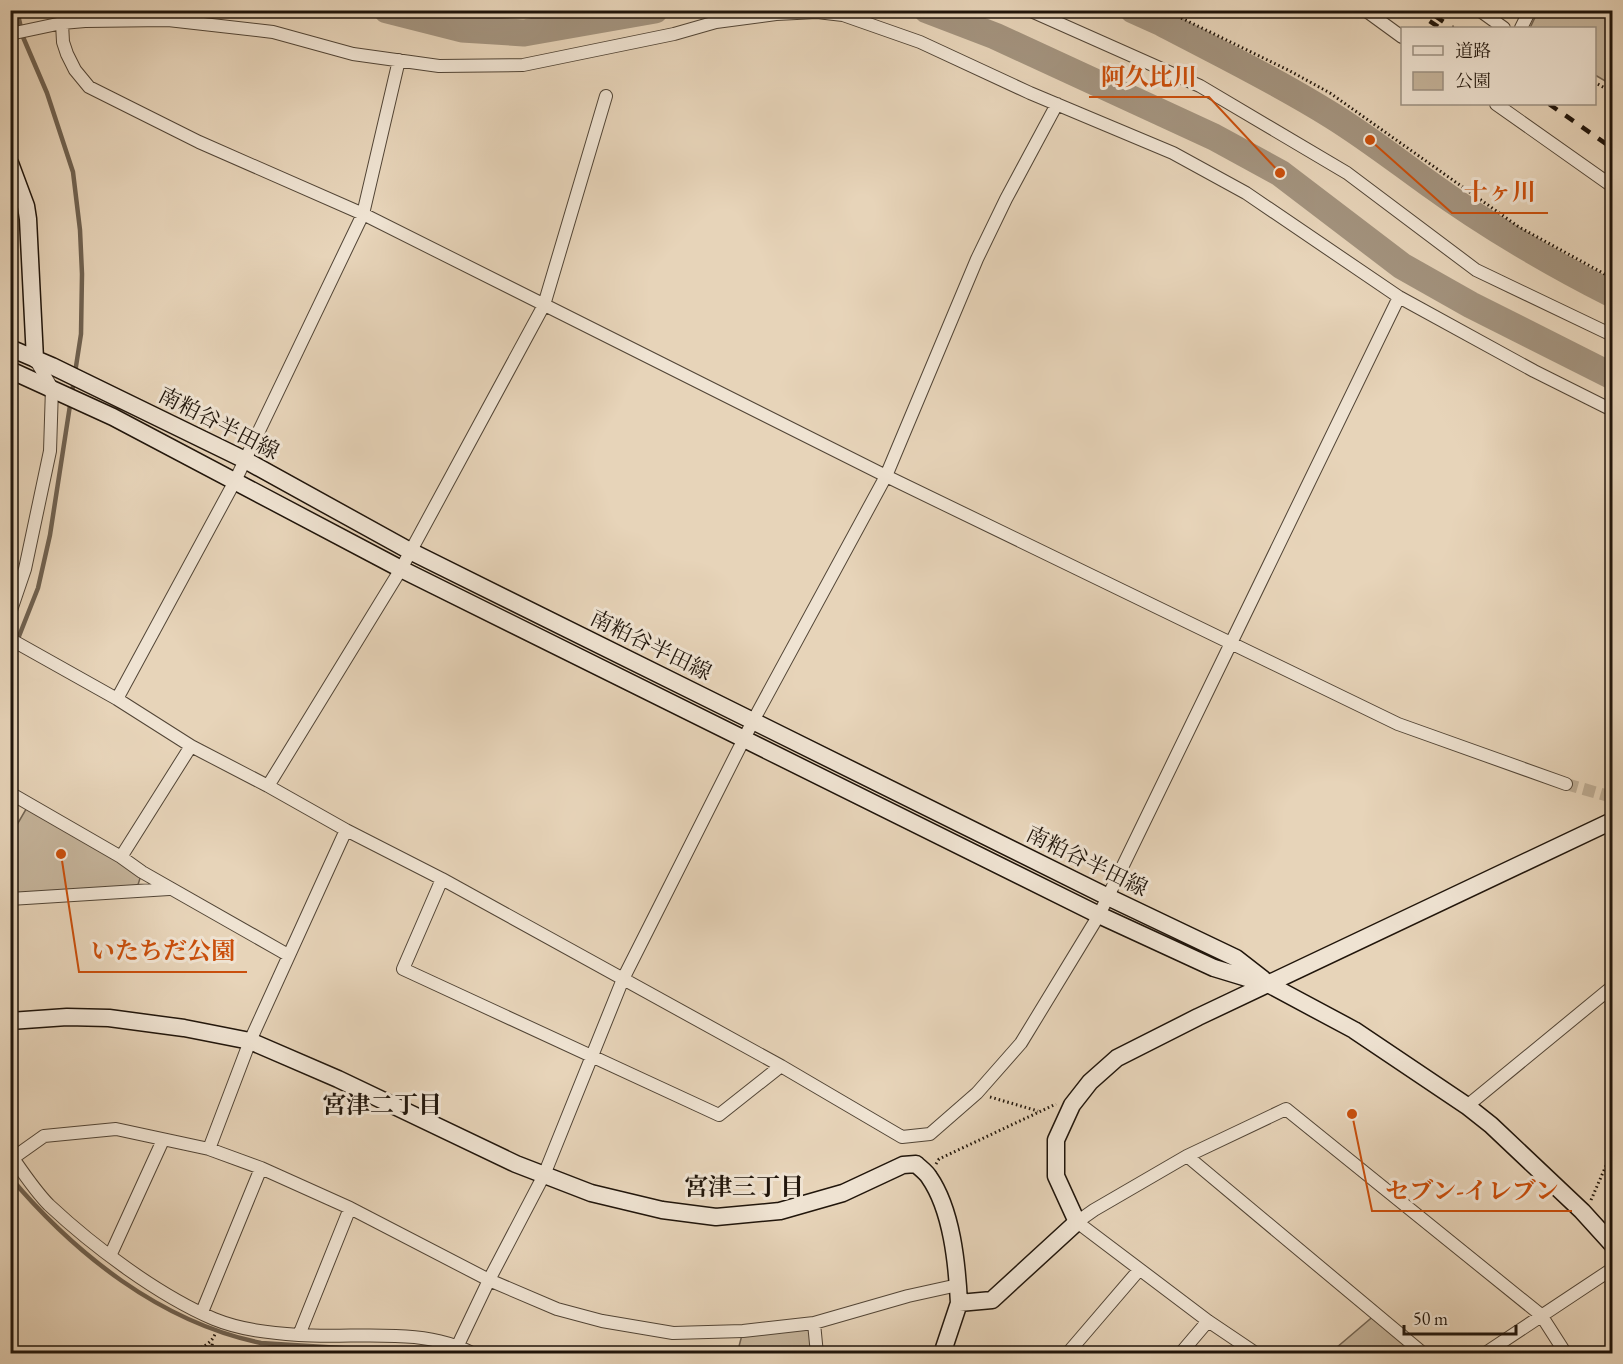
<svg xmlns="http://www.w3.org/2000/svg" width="1623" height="1364" font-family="'EB Garamond','Noto Serif JP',serif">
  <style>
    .green { fill: #c5b49b; stroke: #726453; stroke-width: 1.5 }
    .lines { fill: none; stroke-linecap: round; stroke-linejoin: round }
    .stream { stroke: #6f6150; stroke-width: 4.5 }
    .river { stroke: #a3937e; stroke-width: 27 }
    .street-tunnel { stroke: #bfae96; stroke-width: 12; stroke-dasharray: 12 6; stroke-linecap: butt }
    .street-casing { stroke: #524536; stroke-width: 14 }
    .secondary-casing { stroke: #20150b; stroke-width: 19 }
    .path { stroke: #20150b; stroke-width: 3; stroke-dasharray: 1.5 3; stroke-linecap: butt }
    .street { stroke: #efe3d2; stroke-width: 12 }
    .secondary { stroke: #efe3d2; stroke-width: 16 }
    .rail { stroke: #20150b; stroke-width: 4.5; stroke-dasharray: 10 10; stroke-linecap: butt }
    .labels { text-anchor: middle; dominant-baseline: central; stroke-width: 6; stroke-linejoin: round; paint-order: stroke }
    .street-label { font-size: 22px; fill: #20150b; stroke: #efe3d2 }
    .neighbourhood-label { font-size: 24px; font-weight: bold; fill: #20150b; stroke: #efe3d2 }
    .leader { fill: none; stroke: #ca4f0c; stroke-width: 2 }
    .callout-dot { fill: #ca4f0c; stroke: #efe3d2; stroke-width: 2 }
    .callout-label { font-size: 24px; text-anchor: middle; font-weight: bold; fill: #ca4f0c; stroke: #efe3d2; stroke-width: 6; stroke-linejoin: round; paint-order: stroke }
  </style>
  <rect width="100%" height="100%" fill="#e7d4b9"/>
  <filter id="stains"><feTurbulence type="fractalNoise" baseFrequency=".00333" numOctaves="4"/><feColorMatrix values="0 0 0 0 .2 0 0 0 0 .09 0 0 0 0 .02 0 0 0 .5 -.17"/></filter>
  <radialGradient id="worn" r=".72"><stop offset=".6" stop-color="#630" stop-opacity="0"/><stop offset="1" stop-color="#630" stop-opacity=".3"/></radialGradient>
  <path class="green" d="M 1538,11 L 1595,11 L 1612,19 L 1612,85 L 1595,75 L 1594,28 L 1530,28 Z
    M 29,804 L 142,872 L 136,891 L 11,899 L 11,835 Z
    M 1376,1314 L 1424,1354 L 1329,1354 Z
    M 814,1323 L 817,1353 L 737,1354 L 743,1331 Z"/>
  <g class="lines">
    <path class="stream" d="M 10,659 L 38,588 L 50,535 L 81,334 L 82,274 L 80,230 L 73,172 L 47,93 L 23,37 L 17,10
      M 10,1177 C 75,1254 160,1322 261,1343 L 437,1354"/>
    <path class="river" d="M 387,10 L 462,29 L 524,33 L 655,10
      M 927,10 L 995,36 L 1214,137 L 1280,173 L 1402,266 L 1471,305 L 1612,376
      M 1133,10 L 1162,23 C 1219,53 1277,81 1331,115 C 1365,136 1396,160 1428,183 C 1486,225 1549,262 1612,294"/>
    <path class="street-tunnel" d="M 1566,784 L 1612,797"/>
    <defs>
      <path id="street" d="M 1029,10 L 1200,86 L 1347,173 L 1476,270 L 1612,335
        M 1365,10 L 1402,37
        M 1479,10 L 1504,28
        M 62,23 L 63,42 L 67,54 L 75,70 L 89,87 L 199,142 L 363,214 L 886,476 L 1398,724 L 1566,784
        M 1521,28 L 1530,10
        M 10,34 L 62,23 L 85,21 L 168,20 L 273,32 L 353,54 L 439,66 L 523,65 L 674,34 L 716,22 L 776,14 L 817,12 L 843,15 L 920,42 L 1030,93 L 1173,153 L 1246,193 L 1399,297 L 1534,371 L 1612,410
        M 1496,104 L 1612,186
        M 10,613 L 25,569 L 50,451 L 52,388 L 35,359
        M 10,639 L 117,699 L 191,746 L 268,786 L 346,830 L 442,879 L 781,1066 L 902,1137 L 930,1134 L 977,1093 L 1021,1043 L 1099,915 L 1399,297
        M 117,699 L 235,481 L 363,214 L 399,60
        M 268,786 L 401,569 L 544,305 L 606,96
        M 10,793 L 121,857 L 142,872 L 288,955
        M 121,857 L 191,746
        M 442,879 L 403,969 L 719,1115 L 781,1066
        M 10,899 L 169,889
        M 1467,1106 L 1612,987
        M 209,1149 L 250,1041 L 346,830
        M 10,1154 C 22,1171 35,1191 49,1205 C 94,1247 158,1295 214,1319 C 241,1330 270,1333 299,1335 C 355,1339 423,1326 474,1354
        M 1187,1156 L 1424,1354
        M 13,1158 L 44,1136 L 116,1129 L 209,1149 L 261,1168 L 350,1208 L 489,1280 L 557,1309 L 602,1321 L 673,1333 L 743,1331 L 814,1323 L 908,1296 L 958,1285
        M 110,1256 L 163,1140
        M 202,1312 L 261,1168
        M 814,1323 L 817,1354
        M 299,1335 L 350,1208
        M 458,1345 L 489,1280 L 544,1175 L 623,979 L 753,721 L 886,476 L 977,259 L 1006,199 L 1057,104
        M 1067,1354 L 1139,1270
        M 1180,1354 L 1208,1321
        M 1257,1354 L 1208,1321 L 1077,1222 L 1094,1210 L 1187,1156 L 1286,1109 L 1541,1315 L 1566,1354
        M 1484,1354 L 1612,1269"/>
      <path id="secondary" d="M 10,163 L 26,206 L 28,219 L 35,359
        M 10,348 L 52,366 L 245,460 L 410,551 L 1108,897 L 1236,958 L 1263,979
        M 10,370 L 113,417 L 401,569 L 1099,915 L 1214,968 L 1270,985 L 1354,1030 L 1467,1106 L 1491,1125 L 1582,1211 L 1612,1244
        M 10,1021 L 67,1017 L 109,1018 L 184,1028 L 250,1041 L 338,1079 L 516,1164 L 591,1193 L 662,1210 L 716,1217 L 780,1211 L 843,1193 L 903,1165 L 916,1164 C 920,1168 926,1172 929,1177 C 952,1210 957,1264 959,1303
        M 942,1354 L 959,1303 L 992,1300 L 1077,1222 L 1056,1176 L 1056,1140 L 1072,1105 L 1090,1082 L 1117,1058 L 1198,1017 L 1612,821"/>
    </defs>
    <use href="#street" class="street-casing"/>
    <use href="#secondary" class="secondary-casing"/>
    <path class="path" d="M 1165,10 L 1290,71 L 1330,93 L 1519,227 L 1612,278
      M 1594,82 L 1612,92
      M 990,1097 L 1038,1111
      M 936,1164 L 939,1159 L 1056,1104
      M 1591,1200 L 1612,1152
      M 268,1346 L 269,1354
      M 184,1354 C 196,1349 210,1347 215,1334
      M 210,1354 L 213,1341"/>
    <use href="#street" class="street"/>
    <use href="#secondary" class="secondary"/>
    <path class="rail" d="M 1413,10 L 1440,28
      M 1435,16 L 1453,28
      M 1549,104 L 1612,148"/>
  </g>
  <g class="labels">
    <g class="street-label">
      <text transform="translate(219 423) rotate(27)">南粕谷半田線</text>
      <text transform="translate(651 645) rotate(26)">南粕谷半田線</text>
      <text transform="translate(1087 861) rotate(26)">南粕谷半田線</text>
    </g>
    <g class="neighbourhood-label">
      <text x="382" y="1104">宮津二丁目</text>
      <text x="744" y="1186">宮津三丁目</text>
    </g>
  </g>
  <path class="leader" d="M1280 173L1209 97H1089M1370 140L1452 213H1548M61 854L79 972H247M1352 1114L1372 1211H1572"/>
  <g class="callout-dot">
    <circle cx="1280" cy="173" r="6"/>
    <circle cx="1370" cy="140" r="6"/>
    <circle cx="61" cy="854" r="6"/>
    <circle cx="1352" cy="1114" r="6"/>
  </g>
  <g class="callout-label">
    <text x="1149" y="85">阿久比川</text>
    <text x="1500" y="200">十ヶ川</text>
    <text x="163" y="959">いたちだ公園</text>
    <text x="1472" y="1199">セブン-イレブン</text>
  </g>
  <rect width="1623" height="1364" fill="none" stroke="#e7d4b9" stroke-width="36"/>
  <rect x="12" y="12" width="1599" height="1340" fill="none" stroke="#20150b" stroke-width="3"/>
  <rect x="18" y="18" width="1587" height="1328" fill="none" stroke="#20150b" stroke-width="1.5"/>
  <rect x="1401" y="27" width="195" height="78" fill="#efe3d2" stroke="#9c9182" stroke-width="1.5"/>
  <rect x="1413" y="46" width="30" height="9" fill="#efe3d2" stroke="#9c9182" stroke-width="1.5"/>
  <text x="1455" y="57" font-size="18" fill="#20150b">道路</text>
  <rect x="1413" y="72" width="30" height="18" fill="#c5b49b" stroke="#9c9182" stroke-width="1.5"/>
  <text x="1455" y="87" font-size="18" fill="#20150b">公園</text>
  <path d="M1404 1325v9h112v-9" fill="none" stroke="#20150b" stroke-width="3"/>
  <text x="1413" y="1325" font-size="18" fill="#20150b" stroke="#efe3d2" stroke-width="4.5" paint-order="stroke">50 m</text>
  <rect width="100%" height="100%" filter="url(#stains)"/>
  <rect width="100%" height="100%" fill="url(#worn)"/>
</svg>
